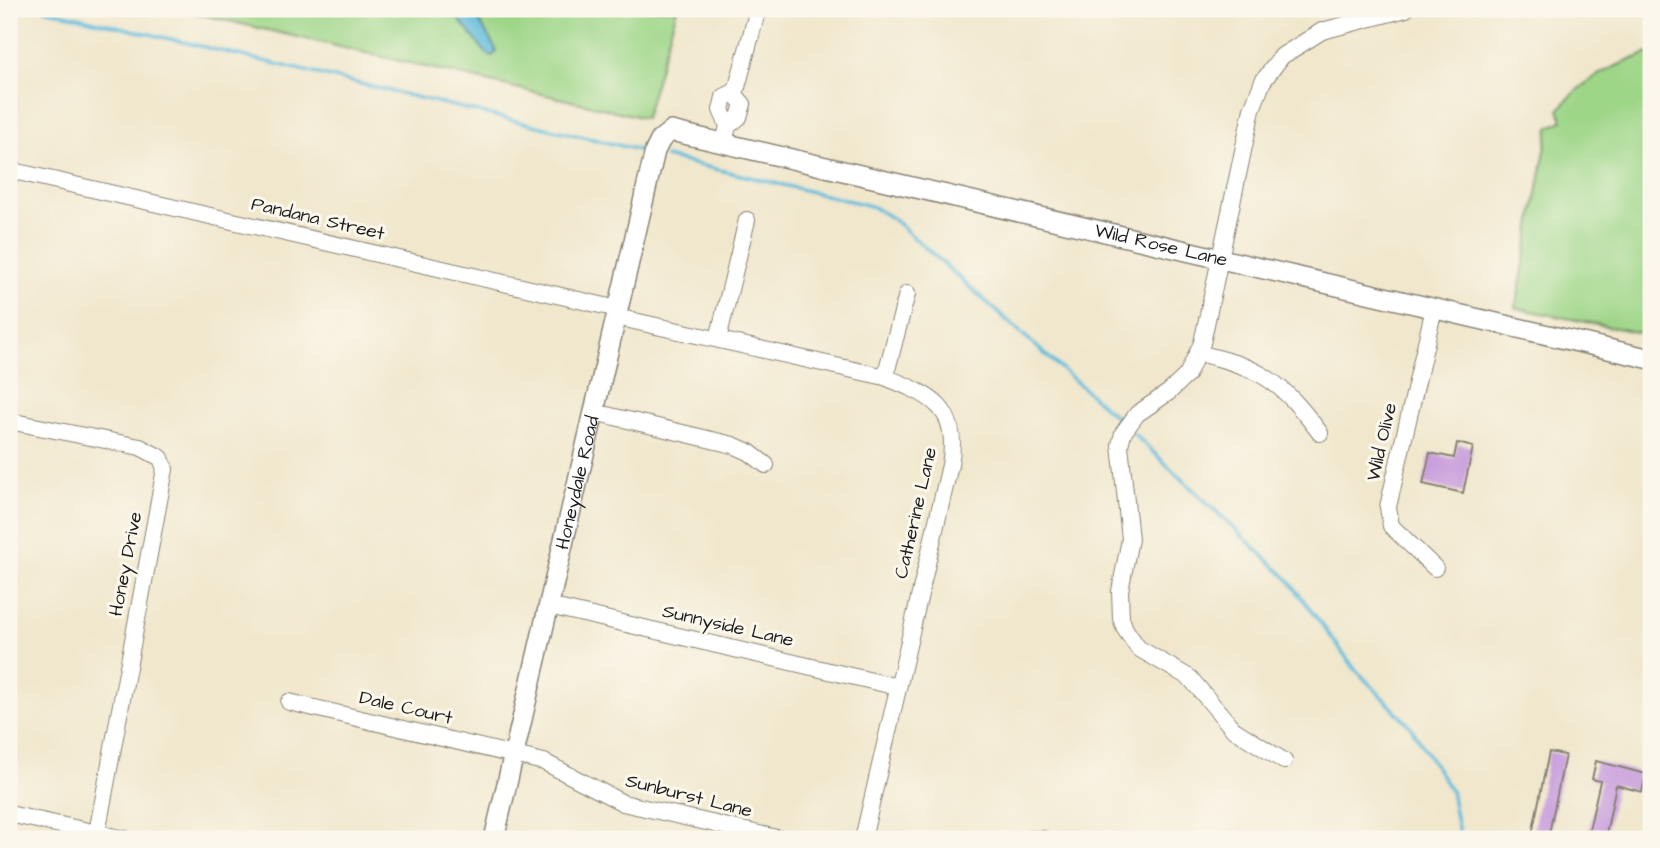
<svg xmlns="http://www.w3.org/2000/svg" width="1660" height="848" font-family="'Architects Daughter',sans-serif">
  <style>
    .green { fill: #9ed688; stroke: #5d7952; stroke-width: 2 }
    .water { fill: #5ebbdc; stroke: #3d6c7c; stroke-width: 2 }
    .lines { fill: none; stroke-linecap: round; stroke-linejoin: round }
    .stream { stroke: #5ebbdc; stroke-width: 3.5 }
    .building { fill: #c79cdc }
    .minor-casing { stroke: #868274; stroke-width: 18 }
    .tertiary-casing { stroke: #868274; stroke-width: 22 }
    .minor { stroke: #fff; stroke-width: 16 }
    .tertiary { stroke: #fff; stroke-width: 19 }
    .labels { text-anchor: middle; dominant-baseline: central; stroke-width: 6; stroke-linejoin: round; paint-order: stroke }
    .street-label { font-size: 19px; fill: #1c1c1c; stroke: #fbf7ec }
  </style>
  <rect width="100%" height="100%" fill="#fbf7ec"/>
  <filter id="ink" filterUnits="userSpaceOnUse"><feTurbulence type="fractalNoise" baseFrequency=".0143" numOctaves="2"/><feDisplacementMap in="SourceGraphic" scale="14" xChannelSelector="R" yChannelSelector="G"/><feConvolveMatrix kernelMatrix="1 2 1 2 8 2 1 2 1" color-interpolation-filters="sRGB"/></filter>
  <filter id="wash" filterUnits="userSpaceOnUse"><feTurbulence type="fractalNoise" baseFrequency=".00686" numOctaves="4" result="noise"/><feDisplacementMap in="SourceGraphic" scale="28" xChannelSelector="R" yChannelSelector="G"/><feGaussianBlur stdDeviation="1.57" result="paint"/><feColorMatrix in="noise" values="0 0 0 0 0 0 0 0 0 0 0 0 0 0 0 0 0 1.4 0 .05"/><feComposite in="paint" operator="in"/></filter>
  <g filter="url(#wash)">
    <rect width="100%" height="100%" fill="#f0e7cc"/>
    <path class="green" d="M 177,9 L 677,9 L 645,118 Z
      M 1651,52 L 1651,335 L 1516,308 L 1549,128 L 1563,120 L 1559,110 C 1583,77 1614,66 1651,52 Z"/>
    <path class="water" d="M 450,9 L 472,9 L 497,51 L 492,56 L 487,54 Z"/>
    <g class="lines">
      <path class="stream" d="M 44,9 L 643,151
        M 665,157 L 871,206 L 892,218 L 1118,419
        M 1134,434 L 1287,578 L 1355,669 L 1410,726 L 1451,791 L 1460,839"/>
    </g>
    <g id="blocks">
      <path class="building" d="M 1457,443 L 1473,447 L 1463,493 L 1423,484 L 1430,453 L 1454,458 Z
        M 1549,752 L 1565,755 L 1548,839 L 1531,839 Z
        M 1596,761 L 1646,774 L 1642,792 L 1616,785 L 1605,839 L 1587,839 L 1600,781 L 1592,779 Z"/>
    </g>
  </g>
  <g filter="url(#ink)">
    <use href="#blocks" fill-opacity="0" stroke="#868274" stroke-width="2"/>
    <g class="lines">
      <defs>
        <path id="minor" d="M 728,126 L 739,117 L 743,104 L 734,94
          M 724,143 L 728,126 L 721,110 L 724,97 L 736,91 L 758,9
          M 9,170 L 618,309
          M 1434,308 L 1388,507 L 1391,526 L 1435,568
          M 616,317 L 885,377 C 932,396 960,407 950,465 L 863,839
          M 718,339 L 747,220
          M 1197,353 C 1261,367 1281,381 1320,433
          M 885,377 L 907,294
          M 594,412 L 733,445 L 749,452 L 766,465
          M 9,421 L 140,447 L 161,458 L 165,469 L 97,833 L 9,814
          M 549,606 L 898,687
          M 289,702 L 544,762 L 623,803 L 781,839
          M 1284,761 L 1233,729 L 1190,678 L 1138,648 L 1125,629 L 1121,618 L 1120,591 L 1130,539 L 1120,445 L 1123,433 L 1137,414 L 1169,392 L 1187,375 L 1202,343 L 1252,109 L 1263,81 L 1282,56 L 1322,31 L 1406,9
          M 97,833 L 125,839
          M 1029,839 L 1044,839"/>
        <g id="tertiary">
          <path id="s1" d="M 494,839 L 655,151 L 661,139 L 671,131 L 1651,359"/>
        </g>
      </defs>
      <use href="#minor" class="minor-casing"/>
      <use href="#tertiary" class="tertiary-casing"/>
      <use href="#minor" class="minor"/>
      <use href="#tertiary" class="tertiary"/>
    </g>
  </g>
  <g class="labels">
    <g class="street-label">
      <text transform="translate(318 219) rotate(13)">Pandana Street</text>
      <text stroke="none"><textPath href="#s1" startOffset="1236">Wild Rose Lane</textPath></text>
      <text transform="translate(1382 442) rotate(-77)">Wild Olive</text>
      <text stroke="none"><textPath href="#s1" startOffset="366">Honeydale Road</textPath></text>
      <text transform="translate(916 513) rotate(-77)">Catherine Lane</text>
      <text transform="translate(126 564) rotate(-79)">Honey Drive</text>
      <text transform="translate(728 626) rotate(13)">Sunnyside Lane</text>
      <text transform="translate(406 708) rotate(13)">Dale Court</text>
      <text transform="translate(689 796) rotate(14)">Sunburst Lane</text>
    </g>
  </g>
  <rect width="1660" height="848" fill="none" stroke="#fbf7ec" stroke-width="35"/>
</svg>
